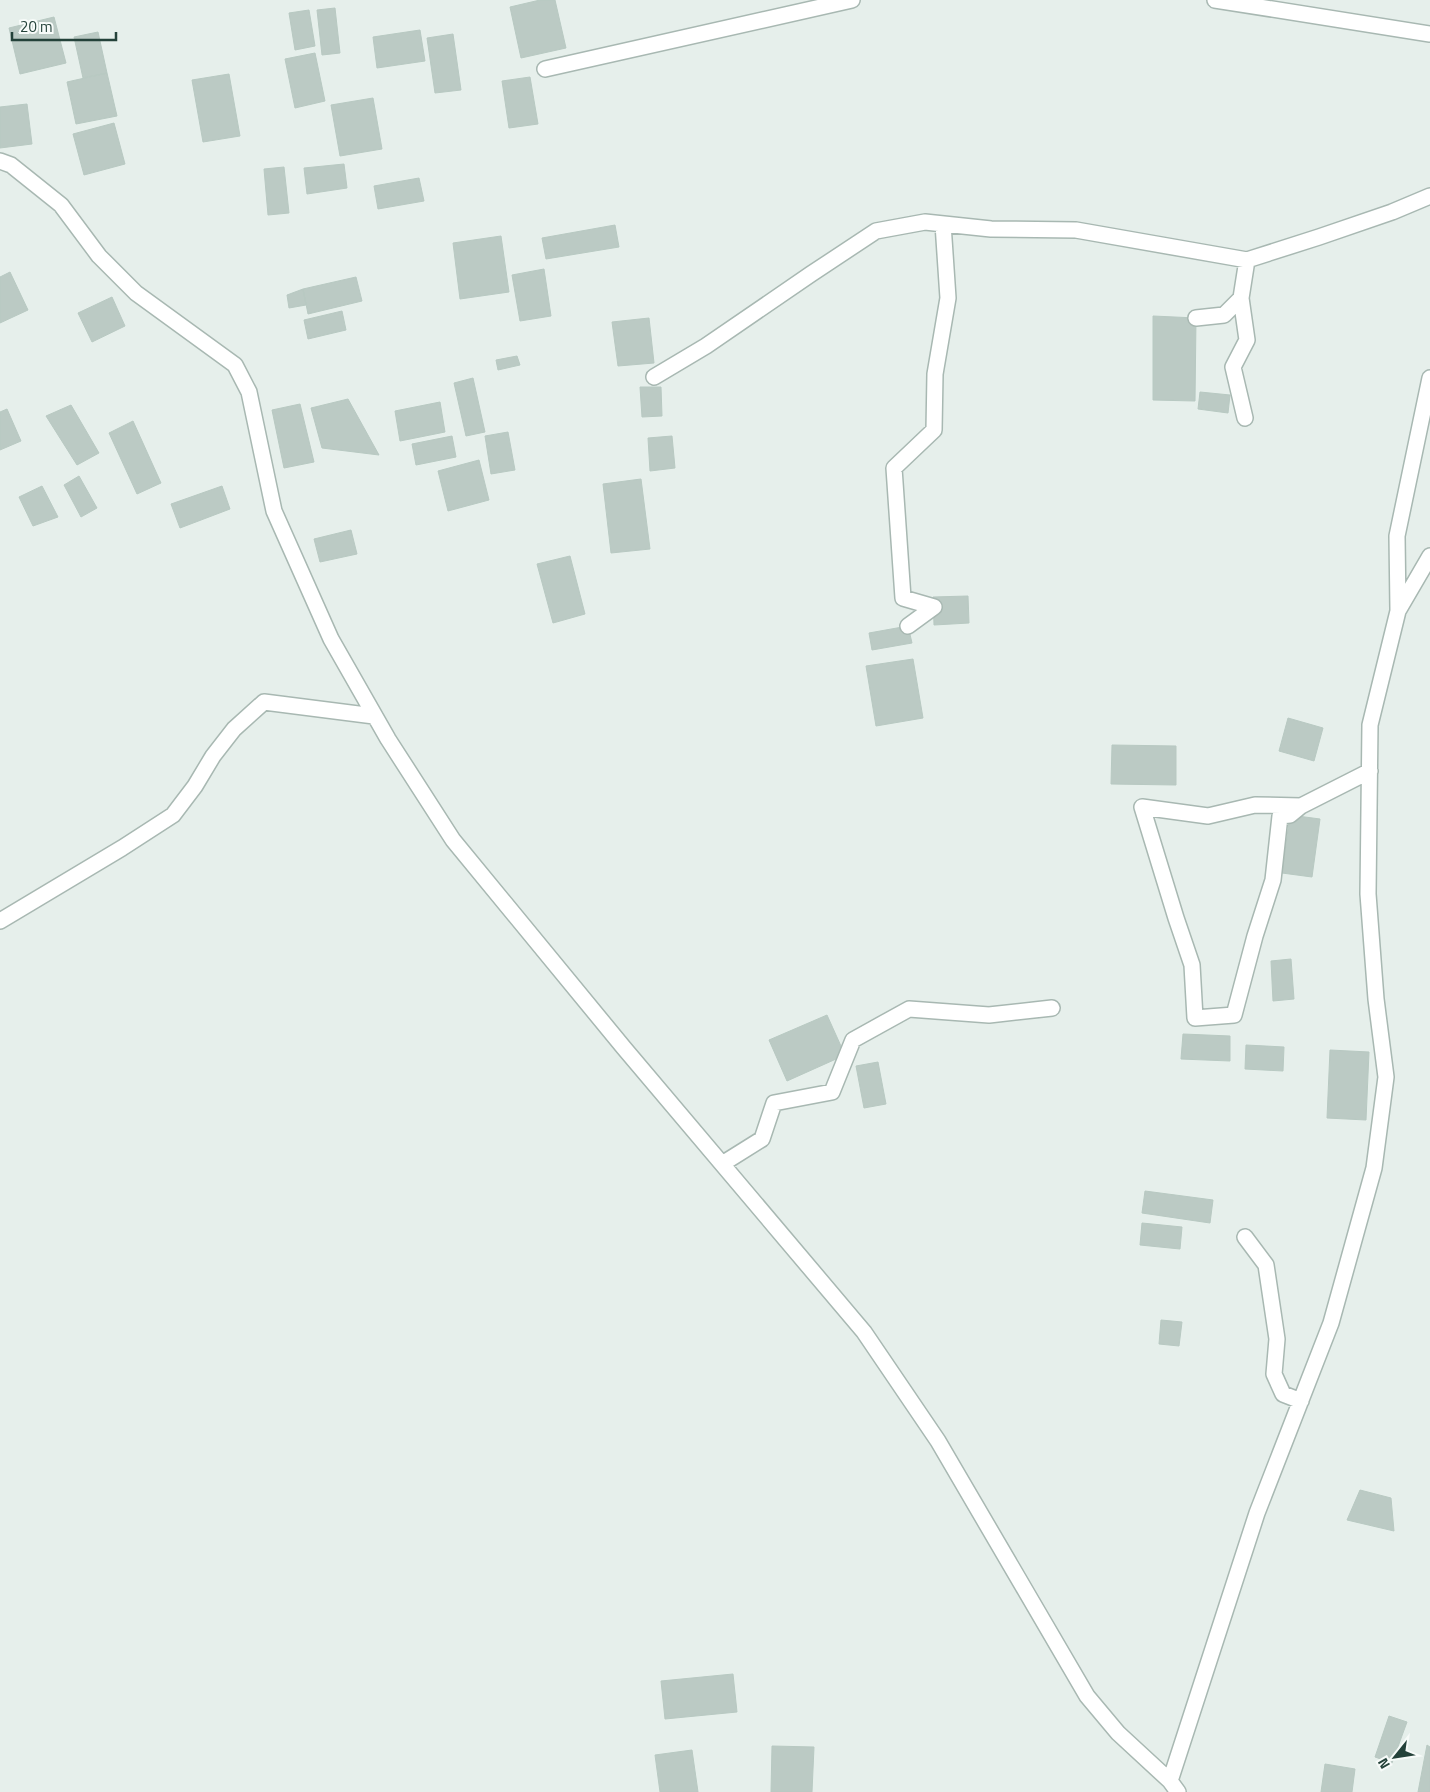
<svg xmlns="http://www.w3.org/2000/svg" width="1430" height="1792" font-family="'Titillium Web',sans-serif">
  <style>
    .building { fill: #bbcac4; stroke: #b8c9c2 }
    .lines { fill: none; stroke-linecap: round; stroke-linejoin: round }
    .minor-casing { stroke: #a8b8b2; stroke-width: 18 }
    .minor { stroke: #fff; stroke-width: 15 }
  </style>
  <rect width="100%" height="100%" fill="#e6efeb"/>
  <path class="building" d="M 540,0 L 555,0 L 566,48 L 521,58 L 510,7 Z
    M 335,8 L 340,53 L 322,55 L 317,10 Z
    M 309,10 L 315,46 L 295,50 L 289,13 Z
    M 54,17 L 66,63 L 20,74 L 9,28 Z
    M 420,30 L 425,61 L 377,68 L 373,37 Z
    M 98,32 L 107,73 L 83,78 L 74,37 Z
    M 453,34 L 461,90 L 435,93 L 427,38 Z
    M 315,53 L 325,101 L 295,108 L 285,59 Z
    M 107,73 L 117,116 L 76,124 L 67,82 Z
    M 229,74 L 240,136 L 203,142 L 192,80 Z
    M 530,77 L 538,124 L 509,128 L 502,81 Z
    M 373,98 L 382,149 L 340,156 L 331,105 Z
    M 27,104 L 32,144 L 0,148 L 0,107 Z
    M 114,123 L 125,164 L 84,175 L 73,134 Z
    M 344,164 L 347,188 L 307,194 L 304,168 Z
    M 284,167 L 289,213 L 268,215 L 264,169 Z
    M 419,178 L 424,201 L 378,209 L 374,186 Z
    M 615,225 L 619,247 L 546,259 L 542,238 Z
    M 501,236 L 509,292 L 460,299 L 453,243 Z
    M 544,269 L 551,316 L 520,321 L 512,275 Z
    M 10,272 L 28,310 L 0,323 L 0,277 Z
    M 356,277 L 362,301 L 308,314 L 303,289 Z
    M 303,289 L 306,305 L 289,308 L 287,295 Z
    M 112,297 L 125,326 L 92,342 L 78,313 Z
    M 342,311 L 346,330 L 308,339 L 304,320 Z
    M 1153,316 L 1196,318 L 1195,401 L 1153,400 Z
    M 649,318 L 654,363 L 618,366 L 612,322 Z
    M 517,356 L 520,365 L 498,370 L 496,360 Z
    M 473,378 L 485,432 L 466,436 L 454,383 Z
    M 640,387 L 661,387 L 662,416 L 642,417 Z
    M 1200,392 L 1230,395 L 1228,413 L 1198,409 Z
    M 348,399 L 379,455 L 322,448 L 311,408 Z
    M 440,402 L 445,432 L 400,441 L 395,411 Z
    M 300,404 L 314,462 L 284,468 L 272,410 Z
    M 71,405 L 99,453 L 77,465 L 46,416 Z
    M 7,409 L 21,441 L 0,450 L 0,412 Z
    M 133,421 L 161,483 L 137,494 L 109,433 Z
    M 508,432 L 515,470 L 491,474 L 485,436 Z
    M 452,436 L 456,457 L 416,465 L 412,444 Z
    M 672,436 L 675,468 L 650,471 L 648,438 Z
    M 479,460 L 489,500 L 448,511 L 438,471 Z
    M 79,476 L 97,508 L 81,517 L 64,485 Z
    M 641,479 L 650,549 L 611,553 L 603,484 Z
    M 42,486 L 58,517 L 33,526 L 19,497 Z
    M 222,486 L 230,509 L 180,528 L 171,504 Z
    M 351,530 L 357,554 L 320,562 L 314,539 Z
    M 570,556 L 585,614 L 553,623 L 537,564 Z
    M 968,596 L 969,623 L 934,625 L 933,597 Z
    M 908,626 L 912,643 L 872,650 L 869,633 Z
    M 913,659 L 923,718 L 876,726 L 866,666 Z
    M 1288,718 L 1323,728 L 1314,761 L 1279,751 Z
    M 1112,745 L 1176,746 L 1176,785 L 1111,784 Z
    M 1290,815 L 1320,819 L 1312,877 L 1282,873 Z
    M 1291,959 L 1294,999 L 1273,1001 L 1271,961 Z
    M 827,1015 L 845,1055 L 787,1081 L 769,1040 Z
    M 1183,1034 L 1230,1036 L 1230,1061 L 1181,1059 Z
    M 1246,1045 L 1284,1047 L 1283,1071 L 1245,1069 Z
    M 1330,1050 L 1369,1052 L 1366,1120 L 1327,1118 Z
    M 878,1062 L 886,1104 L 864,1108 L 856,1066 Z
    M 1145,1191 L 1213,1200 L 1210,1223 L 1142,1213 Z
    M 1142,1223 L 1182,1227 L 1180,1249 L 1140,1245 Z
    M 1161,1320 L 1182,1322 L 1179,1346 L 1159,1344 Z
    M 1360,1490 L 1391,1498 L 1394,1531 L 1347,1520 Z
    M 733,1674 L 737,1712 L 665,1719 L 661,1681 Z
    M 1389,1716 L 1407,1722 L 1392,1763 L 1375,1757 Z
    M 1427,1745 L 1430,1747 L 1430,1792 L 1418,1792 Z
    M 772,1746 L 814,1747 L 812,1792 L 771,1792 Z
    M 692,1750 L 698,1792 L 660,1792 L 655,1755 Z
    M 1325,1764 L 1355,1769 L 1352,1792 L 1321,1792 Z"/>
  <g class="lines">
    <defs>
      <path id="minor" d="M 1215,0 L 1430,34
        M 545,69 L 852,0
        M 0,161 L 11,165 L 61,205 L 99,256 L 136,293 L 235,365 L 249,392 L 274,511 L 331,639 L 388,739 L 453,840 L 624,1048 L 864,1332 L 938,1441 L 1087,1696 L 1118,1733 L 1170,1781 L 1178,1792
        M 1241,298 L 1247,340 L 1233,367 L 1245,418
        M 1196,318 L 1224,315 L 1241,298 L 1247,260
        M 654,377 L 706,346 L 811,274 L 876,231 L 925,222 L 991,229 L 1076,230 L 1247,260 L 1319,237 L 1392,212 L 1430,196
        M 1398,610 L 1397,536 L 1430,378
        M 908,626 L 934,607 L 903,598 L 894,468 L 934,430 L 935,374 L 948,298 L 943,224
        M 1301,806 L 1290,815 L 1280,816 L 1273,880 L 1255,936 L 1234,1015 L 1195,1018 L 1192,965 L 1176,918 L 1142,807 L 1208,816 L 1255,805 L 1301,806 L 1370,771
        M 0,921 L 122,848 L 173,815 L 195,786 L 213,756 L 234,729 L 264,702 L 374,716
        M 722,1164 L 762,1139 L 774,1103 L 832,1092 L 853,1040 L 909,1009 L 989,1015 L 1052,1008
        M 1245,1237 L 1266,1265 L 1277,1339 L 1274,1374 L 1283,1394 L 1301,1401
        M 1170,1781 L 1257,1513 L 1331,1323 L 1374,1168 L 1386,1077 L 1376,999 L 1368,894 L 1370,725 L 1398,611 L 1430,556"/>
    </defs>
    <use href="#minor" class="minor-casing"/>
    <use href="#minor" class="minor"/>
  </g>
  <g transform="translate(1395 1757) rotate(240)" stroke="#f7fbf9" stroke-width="4" paint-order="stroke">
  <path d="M0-4L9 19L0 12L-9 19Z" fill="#24423a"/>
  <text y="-8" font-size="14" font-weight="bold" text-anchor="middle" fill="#24423a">N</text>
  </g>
  <path d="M12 32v8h104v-8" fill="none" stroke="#24423a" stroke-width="2.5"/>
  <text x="20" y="32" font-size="15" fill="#24423a" stroke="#f7fbf9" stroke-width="4" paint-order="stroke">20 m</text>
</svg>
